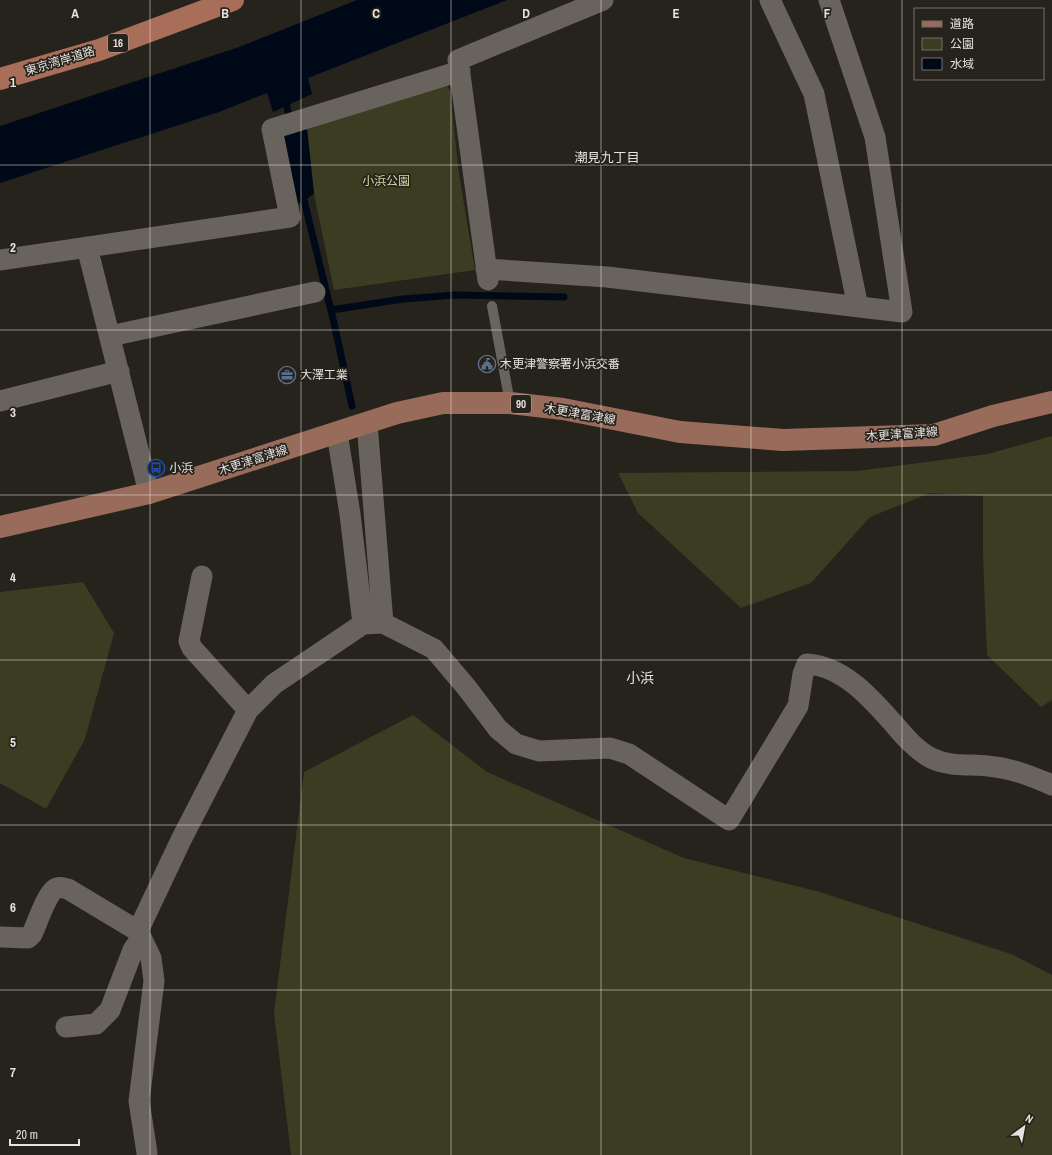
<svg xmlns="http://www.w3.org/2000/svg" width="1052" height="1155" font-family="'Archivo Narrow','Noto Sans JP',sans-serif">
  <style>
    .green { fill: #3b3d23 }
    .water { fill: #000918 }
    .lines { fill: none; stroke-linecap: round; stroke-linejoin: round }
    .stream { stroke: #000918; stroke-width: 7 }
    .service { stroke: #69635d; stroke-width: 10 }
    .minor { stroke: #69635d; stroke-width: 21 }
    .primary { stroke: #986b5b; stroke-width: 22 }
    .trunk { stroke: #a86e5a; stroke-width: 22 }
    .grid { fill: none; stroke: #e6e2df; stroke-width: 1; stroke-opacity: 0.55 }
    .labels { text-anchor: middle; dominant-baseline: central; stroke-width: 3.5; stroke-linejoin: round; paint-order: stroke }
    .shield { fill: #26221c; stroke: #aca8a4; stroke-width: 1 }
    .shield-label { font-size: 11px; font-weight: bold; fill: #e6e2df }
    .street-label { font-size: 12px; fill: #e6e2df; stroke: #26221c }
    .park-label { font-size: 12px; fill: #d6d9a3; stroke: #26221c }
    .poi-label { font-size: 12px; fill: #e6e2df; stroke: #26221c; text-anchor: start }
    .neighbourhood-label { font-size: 13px; fill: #e6e2df; stroke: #26221c }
    .quarter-label { font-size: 14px; fill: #e6e2df; stroke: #26221c }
    .grid-label { font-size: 13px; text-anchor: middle; font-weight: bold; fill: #e6e2df; stroke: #26221c; stroke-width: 3.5; stroke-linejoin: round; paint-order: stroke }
  </style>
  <rect width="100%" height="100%" fill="#26221c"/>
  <path class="green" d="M 446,84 L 450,91 L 459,174 L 475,270 L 334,290 L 314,194 L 307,128 Z
    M 1052,436 L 1052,700 L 1041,707 L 987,655 L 983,557 L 983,496 L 930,493 L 870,517 L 811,583 L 741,608 L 638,513 L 618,473 L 857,471 L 988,454 Z
    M 83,582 L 114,633 L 85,739 L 46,809 L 0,783 L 0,592 Z
    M 413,715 L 487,772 L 684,858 L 820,892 L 1011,954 L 1052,975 L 1052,1155 L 291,1155 L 274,1013 L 304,772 Z"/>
  <path class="water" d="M 357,0 L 507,0 L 308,78 L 312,94 L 273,112 L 267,93 L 219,112 L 0,183 L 0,126 L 239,47 Z
    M 307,128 L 314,194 L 297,205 L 282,134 Z"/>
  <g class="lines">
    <path class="stream" d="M 285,97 L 290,122
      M 302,192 L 334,323 L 352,406
      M 331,310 L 403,299 L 455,295 L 564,297"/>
    <path class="service" d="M 492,306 L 510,403"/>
    <path class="minor" d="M 770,0 L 814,94 L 858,307
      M 87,247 L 149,493
      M 0,260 L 290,217 L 272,129 L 460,71
      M 486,269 L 607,277 L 902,312 L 875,137 L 829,0
      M 488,280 L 458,60 L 603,0
      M 110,336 L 315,292
      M 0,401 L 119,371
      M 367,423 L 383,623
      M 337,433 L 350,514 L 363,624
      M 202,576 L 189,641 L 192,648 L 248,710
      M 0,937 L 28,938 L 32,934 C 37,924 46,895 55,889 C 59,886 63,888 68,889 L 138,931
      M 66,1027 L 96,1024 L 110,1010 L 133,950 L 141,938
      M 147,1153 L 139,1101 L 154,981 L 151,958 L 138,931 L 181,840 L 248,710 L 274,684 L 363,624 L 383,623 L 434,649 L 467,688 L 498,729 L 516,744 L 539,751 L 610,748 L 629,754 L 729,820 L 798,706 L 803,674 L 807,664 C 843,666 871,698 893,723 C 904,736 916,750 931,758 C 950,767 968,764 988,766 C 1011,768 1031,776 1052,785"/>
    <path class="primary" d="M 0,527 L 149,493 L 397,413 L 443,403 L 510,403 L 563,409 L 680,432 L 783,440 L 934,435 L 993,416 L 1052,402"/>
    <path class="trunk" d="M 0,79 L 99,50 L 233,0"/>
  </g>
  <path class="grid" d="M 150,0 L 150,1155M 301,0 L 301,1155M 451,0 L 451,1155M 601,0 L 601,1155M 751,0 L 751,1155M 902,0 L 902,1155M 0,165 L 1052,165M 0,330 L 1052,330M 0,495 L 1052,495M 0,660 L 1052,660M 0,825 L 1052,825M 0,990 L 1052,990"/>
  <defs>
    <symbol id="civic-ring" viewBox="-11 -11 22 22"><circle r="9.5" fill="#26221c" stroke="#5c6f8a" stroke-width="1.5"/><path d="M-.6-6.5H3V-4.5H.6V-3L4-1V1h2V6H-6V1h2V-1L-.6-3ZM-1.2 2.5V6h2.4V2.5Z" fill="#5c6f8a"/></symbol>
    <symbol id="office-ring" viewBox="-11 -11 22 22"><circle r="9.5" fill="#26221c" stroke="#5c6f8a" stroke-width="1.5"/><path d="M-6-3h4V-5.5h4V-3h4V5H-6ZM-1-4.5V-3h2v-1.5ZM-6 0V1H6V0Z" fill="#5c6f8a"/></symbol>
    <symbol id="bus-ring" viewBox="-11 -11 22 22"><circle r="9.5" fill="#26221c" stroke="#1a4fb4" stroke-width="1.5"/><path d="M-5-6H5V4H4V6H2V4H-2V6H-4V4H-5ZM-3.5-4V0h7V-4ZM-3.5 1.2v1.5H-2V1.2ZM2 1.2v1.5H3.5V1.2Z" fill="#1a4fb4"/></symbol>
  </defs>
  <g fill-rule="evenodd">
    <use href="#civic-ring" x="477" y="354" width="20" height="20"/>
    <use href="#office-ring" x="277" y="365" width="20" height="20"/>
    <use href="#bus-ring" x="146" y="458" width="20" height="20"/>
  </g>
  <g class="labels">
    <g class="shield">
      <rect x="108" y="34" width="20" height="18" rx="3"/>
      <rect x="511" y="395" width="20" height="18" rx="3"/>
    </g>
    <g class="shield-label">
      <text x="118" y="43">16</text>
      <text x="521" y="404">90</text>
    </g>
    <g class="street-label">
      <text transform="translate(60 61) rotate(-17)">東京湾岸道路</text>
      <text transform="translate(580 414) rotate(10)">木更津富津線</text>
      <text transform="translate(902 434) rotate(-4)">木更津富津線</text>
      <text transform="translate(253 460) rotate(-18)">木更津富津線</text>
    </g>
    <g class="park-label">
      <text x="386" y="181">小浜公園</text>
    </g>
    <g class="poi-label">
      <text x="500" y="364">木更津警察署小浜交番</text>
      <text x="300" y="375">大澤工業</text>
      <text x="169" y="468">小浜</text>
    </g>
    <g class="neighbourhood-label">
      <text x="607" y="157">潮見九丁目</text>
    </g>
    <g class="quarter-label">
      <text x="640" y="678">小浜</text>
    </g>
  </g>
  <g class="grid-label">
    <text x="75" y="18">A</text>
    <text x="225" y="18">B</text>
    <text x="376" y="18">C</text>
    <text x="526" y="18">D</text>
    <text x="676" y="18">E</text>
    <text x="827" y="18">F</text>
    <text x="13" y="87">1</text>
    <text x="13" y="252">2</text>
    <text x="13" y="417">3</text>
    <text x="13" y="582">4</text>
    <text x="13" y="747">5</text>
    <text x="13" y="912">6</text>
    <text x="13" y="1077">7</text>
  </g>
  <rect x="914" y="8" width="130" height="72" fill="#26221c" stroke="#736f6a"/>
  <rect x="922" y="21" width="20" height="6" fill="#986b5b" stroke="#736f6a"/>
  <text x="950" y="28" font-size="12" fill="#e6e2df">道路</text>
  <rect x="922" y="38" width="20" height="12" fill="#3b3d23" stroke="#736f6a"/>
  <text x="950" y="48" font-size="12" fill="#e6e2df">公園</text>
  <rect x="922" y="58" width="20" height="12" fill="#000918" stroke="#736f6a"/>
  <text x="950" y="68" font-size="12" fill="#e6e2df">水域</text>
  <g transform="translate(1024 1127) rotate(32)" stroke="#26221c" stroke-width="3" paint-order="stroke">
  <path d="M0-3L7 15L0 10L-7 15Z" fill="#e6e2df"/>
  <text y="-6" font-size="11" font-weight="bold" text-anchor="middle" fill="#e6e2df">N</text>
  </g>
  <path d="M10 1139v6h69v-6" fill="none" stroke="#e6e2df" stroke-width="2"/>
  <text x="16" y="1139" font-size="12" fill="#e6e2df" stroke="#26221c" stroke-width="3" paint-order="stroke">20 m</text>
</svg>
